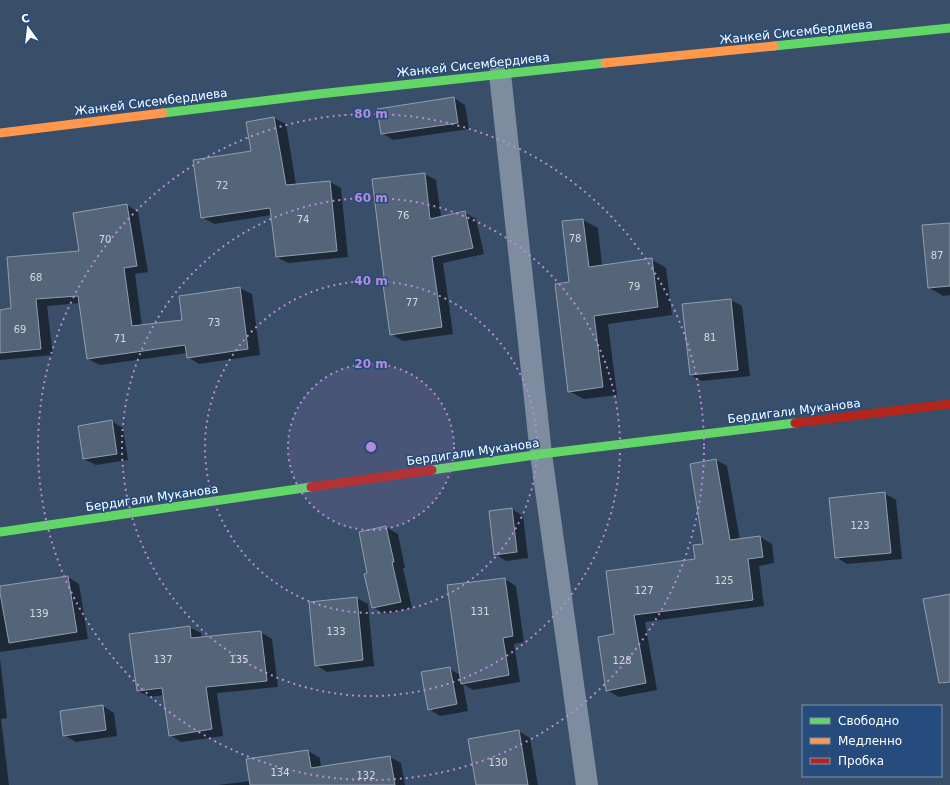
<svg xmlns="http://www.w3.org/2000/svg" width="950" height="785" font-family="'DejaVu Sans',sans-serif">
  <style>
    .shadow { fill: #0007 }
    .building { fill: #54657a; stroke: #919eae }
    .lines { fill: none; stroke-linecap: round; stroke-linejoin: round }
    .street { stroke: #7d8d9f; stroke-width: 22 }
    .fast { stroke: #63d668; stroke-width: 9 }
    .slow { stroke: #ff974d; stroke-width: 9 }
    .jam { stroke: #b3261e; stroke-width: 9 }
    .ring { fill: none; stroke: #b68bdc; stroke-width: 2; stroke-dasharray: 2 4 }
    .labels { text-anchor: middle; dominant-baseline: central; stroke-width: 3; stroke-linejoin: round; paint-order: stroke }
    .number-label { font-size: 10px; fill: #d4d8de }
    .street-label { font-size: 12px; fill: #fff; stroke: #254c7c }
    .centre { fill: #b68bdc; stroke: #254c7c; stroke-width: 2 }
    .ring-label { font-size: 12px; text-anchor: middle; font-weight: bold; fill: #b68bdc; stroke: #254c7c; stroke-width: 3; stroke-linejoin: round; paint-order: stroke }
  </style>
  <rect width="100%" height="100%" fill="#394e68"/>
  <path class="shadow" d="M 454,98 L 465,105 L 469,129 L 393,140 L 382,133 Z
    M 274,118 L 286,124 L 296,185 L 330,182 L 341,188 L 348,257 L 288,263 L 277,257 L 272,215 L 214,224 L 202,217 L 252,152 L 247,123 Z
    M 425,174 L 436,180 L 441,217 L 464,212 L 476,219 L 484,254 L 443,263 L 453,334 L 403,341 L 391,334 L 385,278 Z
    M 127,205 L 138,212 L 148,272 L 135,274 L 142,326 L 183,320 L 180,297 L 240,288 L 252,294 L 260,355 L 199,364 L 188,357 L 187,353 L 100,365 L 88,359 L 80,303 L 47,306 L 53,355 L 0,360 L 0,311 L 12,309 L 80,252 Z
    M 583,220 L 598,228 L 602,266 L 651,259 L 666,268 L 672,315 L 608,324 L 617,395 L 584,399 L 569,391 L 570,283 Z
    M 950,224 L 950,295 L 943,296 L 928,287 Z
    M 731,300 L 742,306 L 750,376 L 702,381 L 690,375 Z
    M 111,421 L 123,428 L 128,460 L 96,465 L 84,459 Z
    M 716,460 L 727,466 L 740,540 L 760,537 L 772,544 L 774,563 L 759,566 L 764,606 L 645,622 L 657,690 L 619,697 L 607,690 L 615,635 L 607,572 L 696,560 L 704,544 Z
    M 884,493 L 896,500 L 902,559 L 847,564 L 836,557 Z
    M 512,509 L 523,516 L 528,558 L 506,561 L 495,554 Z
    M 386,527 L 398,534 L 405,568 L 403,568 L 412,608 L 384,614 L 373,607 L 368,574 L 360,533 Z
    M 68,577 L 79,584 L 88,639 L 0,652 L 0,587 Z
    M 505,579 L 516,586 L 524,642 L 514,644 L 520,682 L 473,690 L 463,684 L 468,711 L 440,716 L 429,709 L 450,669 L 460,675 Z
    M 357,598 L 368,604 L 374,666 L 327,672 L 316,665 Z
    M 189,627 L 201,633 L 202,638 L 260,632 L 272,639 L 278,687 L 217,693 L 223,736 L 181,742 L 170,735 L 164,695 L 150,697 L 138,691 Z
    M 0,658 L 7,718 L 1,719 L 9,785 L 0,785 Z
    M 103,706 L 114,713 L 117,736 L 76,742 L 64,735 Z
    M 518,731 L 530,738 L 538,785 L 477,785 Z
    M 308,751 L 320,758 L 321,768 L 390,757 L 401,763 L 405,785 L 218,785 L 250,781 L 247,760 Z"/>
  <path class="building" d="M 454,97 L 458,123 L 381,134 L 377,109 Z
    M 274,117 L 286,185 L 330,181 L 337,251 L 276,257 L 270,208 L 201,218 L 193,160 L 251,151 L 246,122 Z
    M 425,173 L 430,219 L 465,211 L 473,248 L 432,257 L 442,327 L 390,335 L 382,277 L 384,277 L 372,179 Z
    M 127,204 L 137,266 L 124,268 L 132,326 L 182,320 L 179,296 L 240,287 L 248,349 L 187,358 L 185,345 L 87,359 L 78,296 L 36,299 L 41,349 L 0,353 L 0,310 L 11,308 L 7,257 L 79,251 L 73,213 Z
    M 583,219 L 589,267 L 652,258 L 658,307 L 594,316 L 603,387 L 568,392 L 555,284 L 569,282 L 562,221 Z
    M 950,223 L 950,286 L 928,288 L 922,225 Z
    M 731,299 L 738,370 L 690,375 L 682,304 Z
    M 112,420 L 117,454 L 83,459 L 78,426 Z
    M 716,459 L 730,540 L 760,536 L 763,557 L 748,559 L 753,600 L 634,615 L 646,683 L 606,691 L 598,637 L 614,634 L 606,571 L 695,559 L 693,545 L 703,544 L 690,464 Z
    M 885,492 L 891,553 L 835,558 L 829,498 Z
    M 512,508 L 517,552 L 494,555 L 489,511 Z
    M 386,526 L 394,562 L 392,562 L 401,602 L 372,608 L 364,574 L 367,573 L 359,532 Z
    M 68,576 L 77,632 L 9,643 L 0,593 L 0,586 Z
    M 505,578 L 513,636 L 503,638 L 509,675 L 461,684 L 447,585 Z
    M 950,594 L 950,682 L 939,683 L 923,599 Z
    M 357,597 L 363,660 L 315,666 L 309,602 Z
    M 190,626 L 191,638 L 261,631 L 267,681 L 206,687 L 212,729 L 169,736 L 162,688 L 137,691 L 129,634 Z
    M 450,667 L 457,704 L 428,710 L 421,672 Z
    M 103,705 L 106,730 L 63,736 L 60,711 Z
    M 519,730 L 528,785 L 476,785 L 468,739 Z
    M 308,750 L 311,768 L 390,756 L 395,785 L 250,785 L 246,759 Z"/>
  <g class="lines">
    <path class="street" d="M 500,74 L 541,454 L 587,785"/>
    <path class="fast" d="M 774,46 L 950,28
      M 163,113 L 319,94 L 605,63
      M 432,470 L 541,454 L 795,423
      M 0,532 L 311,487"/>
    <path class="slow" d="M 605,63 L 774,46
      M 0,133 L 163,113"/>
    <path class="jam" d="M 795,423 L 950,404
      M 311,487 L 432,470"/>
  </g>
  <circle cx="371" cy="447" r="83" fill="#b68bdc" fill-opacity=".12"/>
  <g class="ring">
    <circle cx="371" cy="447" r="83"/>
    <circle cx="371" cy="447" r="166"/>
    <circle cx="371" cy="447" r="249"/>
    <circle cx="371" cy="447" r="333"/>
  </g>
  <g class="labels">
    <g class="number-label">
      <text x="222" y="185">72</text>
      <text x="403" y="215">76</text>
      <text x="303" y="219">74</text>
      <text x="575" y="238">78</text>
      <text x="105" y="239">70</text>
      <text x="937" y="255">87</text>
      <text x="36" y="277">68</text>
      <text x="634" y="286">79</text>
      <text x="412" y="302">77</text>
      <text x="214" y="322">73</text>
      <text x="20" y="329">69</text>
      <text x="710" y="337">81</text>
      <text x="120" y="338">71</text>
      <text x="860" y="525">123</text>
      <text x="724" y="580">125</text>
      <text x="644" y="590">127</text>
      <text x="480" y="611">131</text>
      <text x="39" y="613">139</text>
      <text x="336" y="631">133</text>
      <text x="163" y="659">137</text>
      <text x="239" y="659">135</text>
      <text x="622" y="660">128</text>
      <text x="498" y="762">130</text>
      <text x="280" y="772">134</text>
      <text x="366" y="775">132</text>
    </g>
    <g class="street-label">
      <text transform="translate(796 32) rotate(-6)">Жанкей Сисембердиева</text>
      <text transform="translate(473 65) rotate(-6)">Жанкей Сисембердиева</text>
      <text transform="translate(151 102) rotate(-7)">Жанкей Сисембердиева</text>
      <text transform="translate(794 411) rotate(-7)">Бердигали Муканова</text>
      <text transform="translate(473 452) rotate(-8)">Бердигали Муканова</text>
      <text transform="translate(152 498) rotate(-8)">Бердигали Муканова</text>
    </g>
  </g>
  <circle cx="371" cy="447" r="6" class="centre"/>
  <g class="ring-label">
    <text x="371" y="118">80 m</text>
    <text x="371" y="202">60 m</text>
    <text x="371" y="285">40 m</text>
    <text x="371" y="368">20 m</text>
  </g>
  <rect x="802" y="705" width="140" height="72" fill="#254c7c" stroke="#7c94b0"/>
  <rect x="810" y="718" width="20" height="6" fill="#63d668" stroke="#7c94b0"/>
  <text x="838" y="725" font-size="12" fill="#ffffff">Свободно</text>
  <rect x="810" y="738" width="20" height="6" fill="#ff974d" stroke="#7c94b0"/>
  <text x="838" y="745" font-size="12" fill="#ffffff">Медленно</text>
  <rect x="810" y="758" width="20" height="6" fill="#b3261e" stroke="#7c94b0"/>
  <text x="838" y="765" font-size="12" fill="#ffffff">Пробка</text>
  <g transform="translate(28 28) rotate(345)" stroke="#254c7c" stroke-width="3" paint-order="stroke">
  <path d="M0-3L7 15L0 10L-7 15Z" fill="#ffffff"/>
  <text y="-6" font-size="11" font-weight="bold" text-anchor="middle" fill="#ffffff">С</text>
  </g>
</svg>
